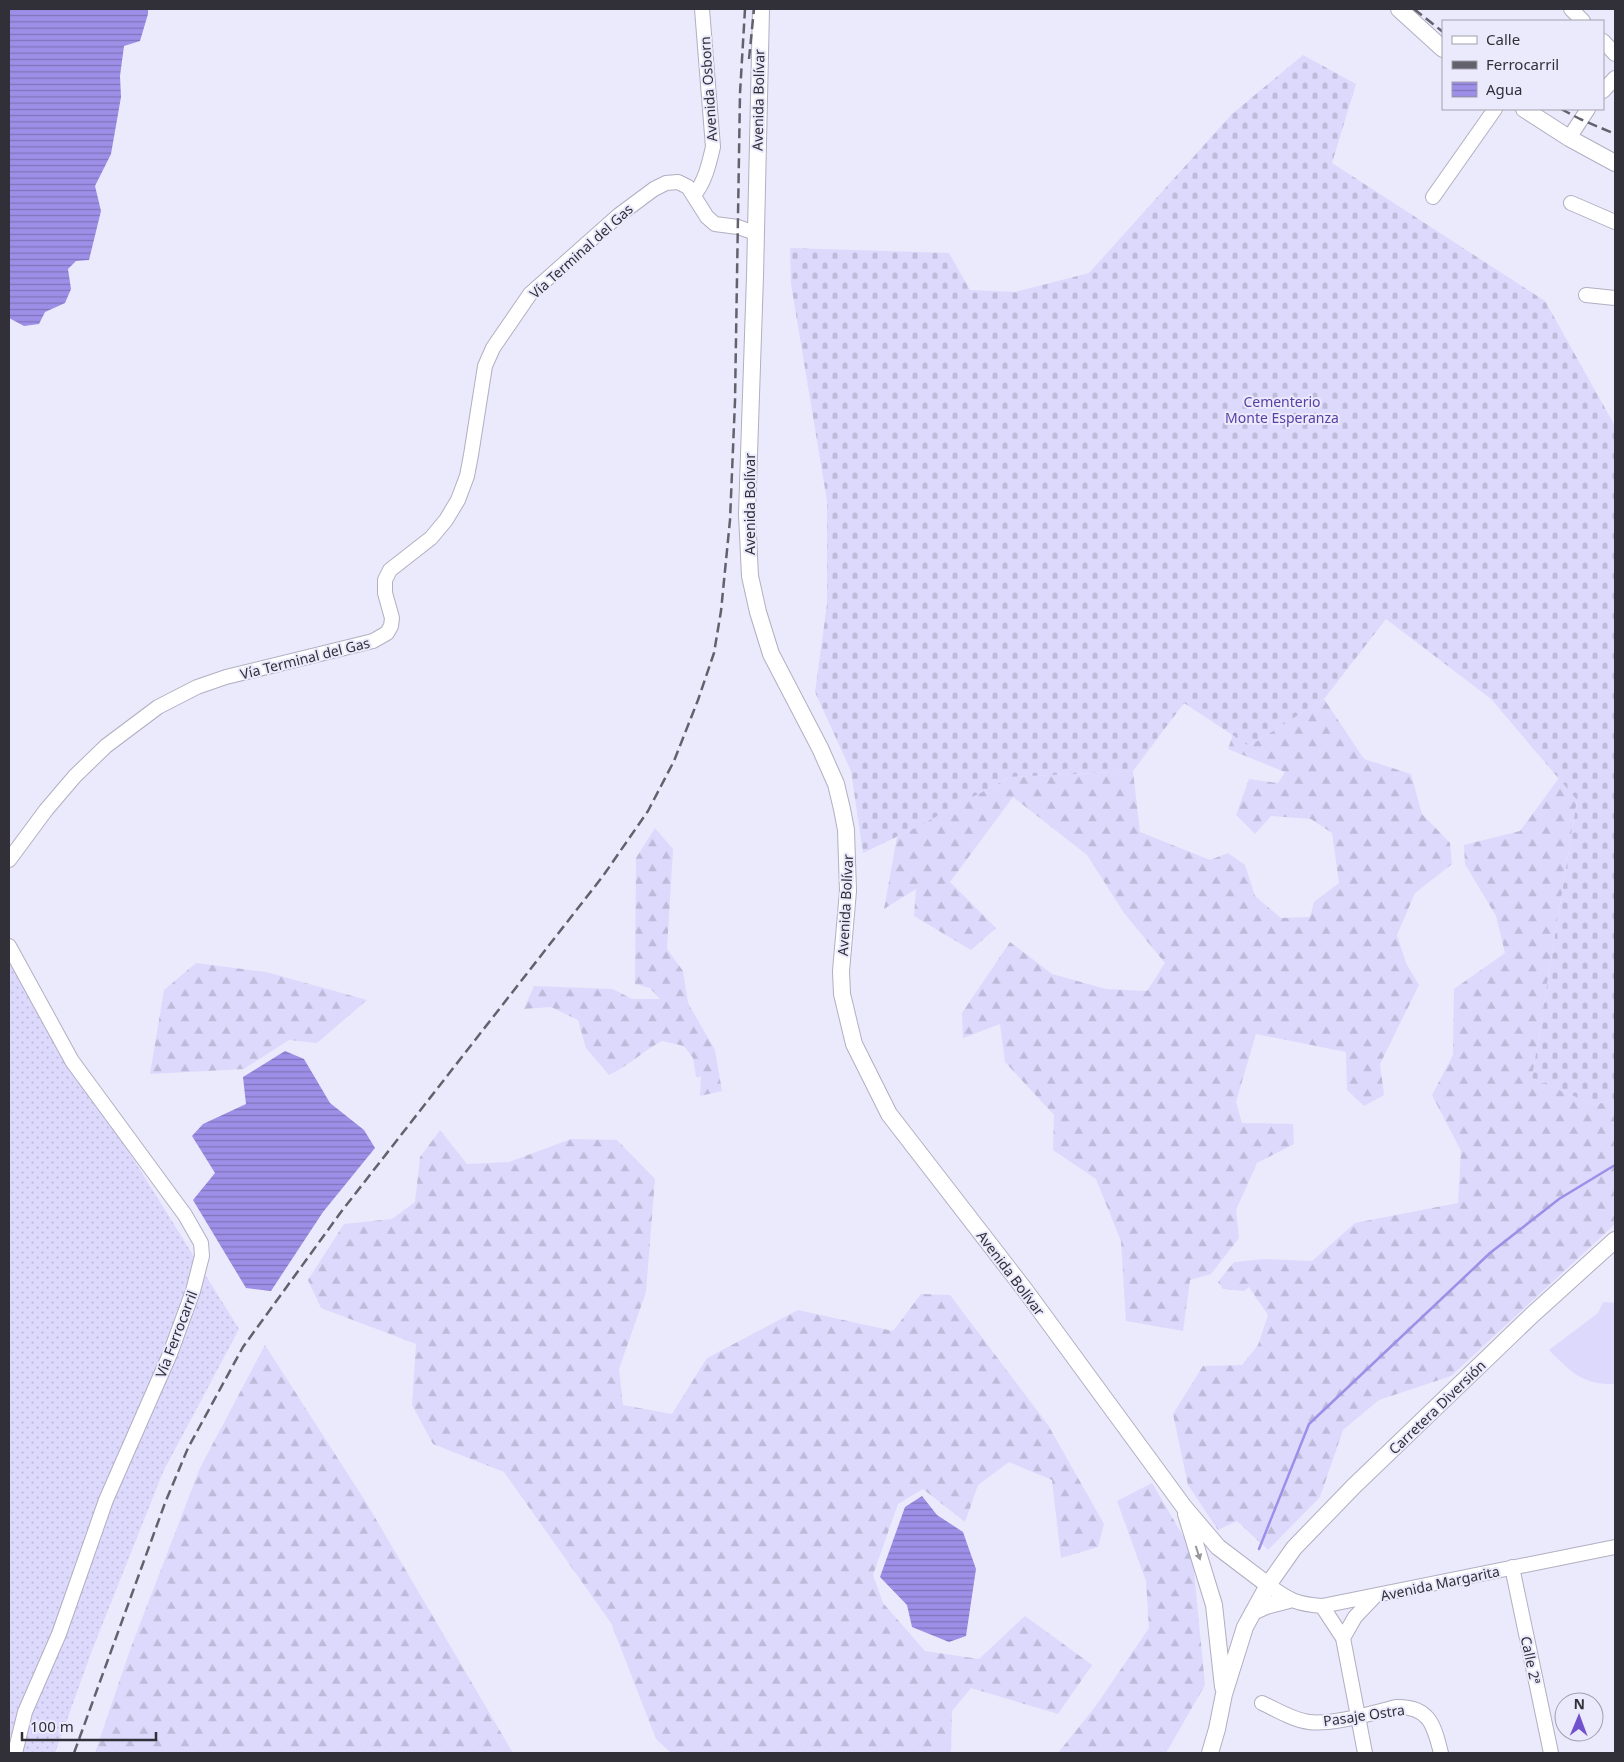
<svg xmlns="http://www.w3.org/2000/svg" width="1624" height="1762" font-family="'Noto Sans',sans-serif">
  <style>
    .grass { fill: url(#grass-dots) }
    .forest { fill: url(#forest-firs) }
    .cemetery { fill: url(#cemetery-stones) }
    .pitch { fill: #ddd9fd }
    .water { fill: url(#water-rules) }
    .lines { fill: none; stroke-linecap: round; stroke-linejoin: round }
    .stream { stroke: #9d8ee7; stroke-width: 2.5 }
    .minor-casing { stroke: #b1afc1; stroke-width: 16 }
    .major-casing { stroke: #b1afc1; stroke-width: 18 }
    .minor { stroke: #fff; stroke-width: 14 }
    .major { stroke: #fff; stroke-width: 16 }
    .rail { stroke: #63616c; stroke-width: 2.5; stroke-dasharray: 10 5; stroke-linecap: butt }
    .oneway { fill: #98989c }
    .labels { text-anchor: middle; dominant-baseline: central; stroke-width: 4; stroke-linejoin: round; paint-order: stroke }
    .street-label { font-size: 14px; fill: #313038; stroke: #ebe9fc }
    .park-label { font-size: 14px; fill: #593fa6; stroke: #ebe9fc }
  </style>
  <defs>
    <pattern id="grass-dots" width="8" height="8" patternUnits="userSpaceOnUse" patternTransform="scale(1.25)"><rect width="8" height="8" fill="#ddd9fd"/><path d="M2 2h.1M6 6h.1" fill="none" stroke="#bebbda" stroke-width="1.8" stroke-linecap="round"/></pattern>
    <pattern id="forest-firs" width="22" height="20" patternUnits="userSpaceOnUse" patternTransform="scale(1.25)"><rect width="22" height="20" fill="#ddd9fd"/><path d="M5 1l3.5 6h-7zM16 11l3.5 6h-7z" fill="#bebbda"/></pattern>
    <pattern id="cemetery-stones" width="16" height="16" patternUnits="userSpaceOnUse" patternTransform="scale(1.25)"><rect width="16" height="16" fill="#ddd9fd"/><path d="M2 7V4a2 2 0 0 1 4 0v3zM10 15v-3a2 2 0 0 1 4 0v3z" fill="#bebbda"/></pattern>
    <pattern id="water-rules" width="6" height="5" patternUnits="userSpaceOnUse" patternTransform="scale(1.25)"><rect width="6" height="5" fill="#9d8ee7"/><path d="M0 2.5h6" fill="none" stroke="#8174bc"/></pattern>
  </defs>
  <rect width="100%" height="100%" fill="#ebe9fc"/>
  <path class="grass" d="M 9,959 L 239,1329 L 163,1472 L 91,1653 L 55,1753 L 9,1753 Z"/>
  <path class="forest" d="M 1324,699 L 1364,759 L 1411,774 L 1422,814 L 1450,843 L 1452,864 L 1415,893 L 1397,935 L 1406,963 L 1419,985 L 1380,1064 L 1384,1095 L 1364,1106 L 1347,1090 L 1346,1052 L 1256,1034 L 1236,1102 L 1242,1123 L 1293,1124 L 1294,1144 L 1257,1163 L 1236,1210 L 1239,1238 L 1211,1274 L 1190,1280 L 1183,1331 L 1126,1321 L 1121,1241 L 1096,1179 L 1053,1150 L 1054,1115 L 1005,1062 L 1000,1024 L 963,1038 L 962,1013 L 1010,942 L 1052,974 L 1106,989 L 1147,991 L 1165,963 L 1124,913 L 1087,855 L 1013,797 L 950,882 L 996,928 L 971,950 L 914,916 L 916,889 L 884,909 L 897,837 L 1010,777 L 1133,771 L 1140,832 L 1210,860 L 1228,853 L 1245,865 L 1255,896 L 1281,918 L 1310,917 L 1314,902 L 1339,883 L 1332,833 L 1311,819 L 1271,816 L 1255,834 L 1236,815 L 1249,779 L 1278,783 L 1285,772 L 1228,749 L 1233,735 L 1249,746 Z
    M 1559,778 L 1577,800 L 1532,1078 L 1594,1105 L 1615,1099 L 1615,1224 L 1451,1376 L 1379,1400 L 1343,1430 L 1320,1497 L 1268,1550 L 1237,1521 L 1218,1530 L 1188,1485 L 1173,1414 L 1203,1366 L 1242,1365 L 1258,1345 L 1268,1315 L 1249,1287 L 1244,1291 L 1223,1289 L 1218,1282 L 1234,1262 L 1265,1259 L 1312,1261 L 1355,1223 L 1458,1203 L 1461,1151 L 1432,1095 L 1453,1055 L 1454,989 L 1505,953 L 1496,916 L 1465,864 L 1464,845 L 1520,831 Z
    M 655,828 L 673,849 L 667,949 L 683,971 L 688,1003 L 715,1050 L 722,1091 L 700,1096 L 701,1077 L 696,1077 L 693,1058 L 684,1046 L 662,1041 C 643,1051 628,1066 609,1075 L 586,1048 L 578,1020 L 551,1007 L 524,1009 L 534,986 L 613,989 L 632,999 L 660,999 L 650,988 L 635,984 L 636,858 Z
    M 196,963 L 266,972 L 367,1000 L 317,1043 L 289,1040 L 244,1069 L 150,1074 L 164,990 Z
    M 440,1130 L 467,1164 L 509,1162 L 571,1139 L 617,1140 L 655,1179 L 646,1292 L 619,1369 L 623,1405 L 672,1414 L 707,1358 L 798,1310 L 893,1331 L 921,1294 L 950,1295 L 1048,1425 L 1104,1524 L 1098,1547 L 1061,1558 L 1052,1480 L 1009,1462 L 978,1485 L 965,1522 L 923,1489 L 898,1504 L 873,1575 L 883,1603 L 925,1651 L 979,1659 L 1025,1616 L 1092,1665 L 1058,1714 L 971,1688 L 952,1711 L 951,1753 L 671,1753 L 656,1739 L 611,1623 L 504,1472 L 433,1444 L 412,1405 L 416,1344 L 321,1308 L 308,1280 L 344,1224 L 392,1219 L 415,1202 L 420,1157 Z
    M 265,1345 L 367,1504 L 513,1753 L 95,1753 L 130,1650 L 200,1468 Z
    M 1152,1483 L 1192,1551 L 1205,1685 L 1166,1753 L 1058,1753 L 1095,1707 L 1149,1628 L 1146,1581 L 1117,1501 Z"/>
  <path class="cemetery" d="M 1303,55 L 1356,84 L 1332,163 L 1545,301 L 1615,426 L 1615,1099 L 1594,1105 L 1532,1078 L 1577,800 L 1491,699 L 1386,619 L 1324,699 L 1249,746 L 1184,703 L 1133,771 L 1010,777 L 915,828 L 863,853 L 851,771 L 815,692 L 827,604 L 827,501 L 791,284 L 790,248 L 949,253 L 970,290 L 1015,292 L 1089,273 L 1232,114 Z"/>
  <path class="pitch" d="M 1603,1302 L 1615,1303 L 1615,1384 C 1582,1385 1571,1372 1549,1350 L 1598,1313 Z"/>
  <path class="water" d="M 9,9 L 148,9 L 148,14 L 140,41 L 124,46 L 120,76 L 121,97 L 111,154 L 95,186 L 101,211 L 89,260 L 76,261 L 68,269 L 71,289 L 65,303 L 45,312 L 39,324 L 24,326 L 9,318 Z
    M 285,1051 L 304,1059 L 330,1103 L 364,1130 L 375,1148 L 323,1212 L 271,1291 L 246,1288 L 193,1200 L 215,1173 L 192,1136 L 203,1124 L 246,1104 L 243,1077 Z
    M 922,1496 L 937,1515 L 963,1532 L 976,1569 L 966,1636 L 949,1642 L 912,1627 L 907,1605 L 880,1577 L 905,1507 Z"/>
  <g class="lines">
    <path class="stream" d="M 1259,1549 L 1309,1424 L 1490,1253 L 1559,1199 L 1615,1165"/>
    <defs>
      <path id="minor" d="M 1571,9 L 1583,21
        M 1603,41 L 1615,54
        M 1603,91 L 1615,78
        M 1569,138 L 1588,109
        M 694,195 C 705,182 709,164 713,147 L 702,9
        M 1433,197 L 1495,109
        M 1571,203 L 1615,222
        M 1586,295 L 1615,298
        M 9,860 L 46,810 L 75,776 L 106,746 L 158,707 L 197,687 L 226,677 L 373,641 L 387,633 L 391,626 L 392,618 L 385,593 L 385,580 L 390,570 L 431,538 L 446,520 L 458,500 L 467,476 L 471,455 L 485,366 L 493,348 L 530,294 L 619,215 L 654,189 L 666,183 L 678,182 L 688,187 L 707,217 L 715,224 L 738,227 L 755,233
        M 9,946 L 72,1061 L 185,1215 L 201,1243 L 202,1256 L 193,1291 L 170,1354 L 106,1500 L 59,1634 L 25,1712 L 15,1753
        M 1512,1567 L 1551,1753
        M 1268,1585 C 1289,1600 1296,1604 1322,1606 L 1615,1547
        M 1322,1606 L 1343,1638 L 1365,1753
        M 1343,1638 L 1355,1617 L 1374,1597
        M 1262,1703 C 1277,1710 1293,1720 1309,1722 C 1333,1725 1372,1713 1396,1707 C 1430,1706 1434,1726 1441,1753"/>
      <path id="major" d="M 761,9 L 755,276 L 747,514 L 750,576 L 758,612 L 771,654 L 820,748 L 836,784 L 842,809 L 846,830 L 848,891 L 841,971 L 842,994 L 854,1044 L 889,1114 L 1025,1290 L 1184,1507 L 1218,1547 L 1268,1585
        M 1399,9 L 1443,49
        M 1524,109 L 1569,138 L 1615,163
        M 1186,1514 L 1214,1605 L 1223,1687
        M 1253,1612 L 1266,1606 L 1289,1600
        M 1210,1753 L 1217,1729 L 1224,1694 L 1245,1627 L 1268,1585 L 1294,1548 L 1354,1486 L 1531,1316 L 1615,1240"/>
    </defs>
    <use href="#minor" class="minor-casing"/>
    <use href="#major" class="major-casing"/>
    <use href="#minor" class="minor"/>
    <use href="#major" class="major"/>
    <path class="rail" d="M 1414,9 L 1443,32
      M 749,59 L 754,9
      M 1561,109 L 1580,119 L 1615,134
      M 74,1753 L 165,1503 L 188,1448 L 243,1347 L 341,1212 L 603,876 L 648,811 L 674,761 L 698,700 L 714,653 L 721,611 L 730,520 L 735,401 L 740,93 L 745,9"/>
  </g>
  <defs><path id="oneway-solid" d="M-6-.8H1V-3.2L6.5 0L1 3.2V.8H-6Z" transform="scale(1.25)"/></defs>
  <use class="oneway" href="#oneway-solid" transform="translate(1198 1553) rotate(72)"/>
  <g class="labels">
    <g class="street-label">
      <text transform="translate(708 89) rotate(-94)">Avenida Osborn</text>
      <text transform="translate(758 100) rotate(-89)">Avenida Bolívar</text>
      <text transform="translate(581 251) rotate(-42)">Vía Terminal del Gas</text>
      <text transform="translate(749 504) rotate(-90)">Avenida Bolívar</text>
      <text transform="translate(305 658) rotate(-14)">Vía Terminal del Gas</text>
      <text transform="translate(845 905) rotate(-87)">Avenida Bolívar</text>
      <text transform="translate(1011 1273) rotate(53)">Avenida Bolívar</text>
      <text transform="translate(176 1334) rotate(-69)">Vía Ferrocarril</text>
      <text transform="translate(1437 1407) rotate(-44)">Carretera Diversión</text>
      <text transform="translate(1440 1583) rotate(-12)">Avenida Margarita</text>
      <text transform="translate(1531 1660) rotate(78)">Calle 2ª</text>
      <text transform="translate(1364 1715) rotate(-8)">Pasaje Ostra</text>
    </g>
    <g class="park-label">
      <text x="1282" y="401">Cementerio<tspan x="1282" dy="16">Monte Esperanza</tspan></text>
    </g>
  </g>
  <rect width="1624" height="1762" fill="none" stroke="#313038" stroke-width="20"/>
  <rect x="1442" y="20" width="162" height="90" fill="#ebe9fc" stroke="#a19fae"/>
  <rect x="1452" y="36" width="25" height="8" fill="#ffffff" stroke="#a19fae"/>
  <text x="1486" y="45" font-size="15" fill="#313038">Calle</text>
  <rect x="1452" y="61" width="25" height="8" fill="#63616c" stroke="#a19fae"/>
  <text x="1486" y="70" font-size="15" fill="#313038">Ferrocarril</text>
  <rect x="1452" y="82" width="25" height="15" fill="url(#water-rules)" stroke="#a19fae"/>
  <text x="1486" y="95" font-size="15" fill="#313038">Agua</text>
  <g transform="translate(1579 1717) rotate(1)"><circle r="24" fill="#ebe9fc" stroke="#a19fae"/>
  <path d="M0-4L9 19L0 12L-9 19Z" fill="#7152cc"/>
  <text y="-8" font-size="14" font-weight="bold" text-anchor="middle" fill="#313038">N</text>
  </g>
  <path d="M22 1732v8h134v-8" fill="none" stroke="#313038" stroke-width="2.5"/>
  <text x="30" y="1732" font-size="15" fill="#313038" stroke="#ebe9fc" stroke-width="4" paint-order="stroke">100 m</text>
</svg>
